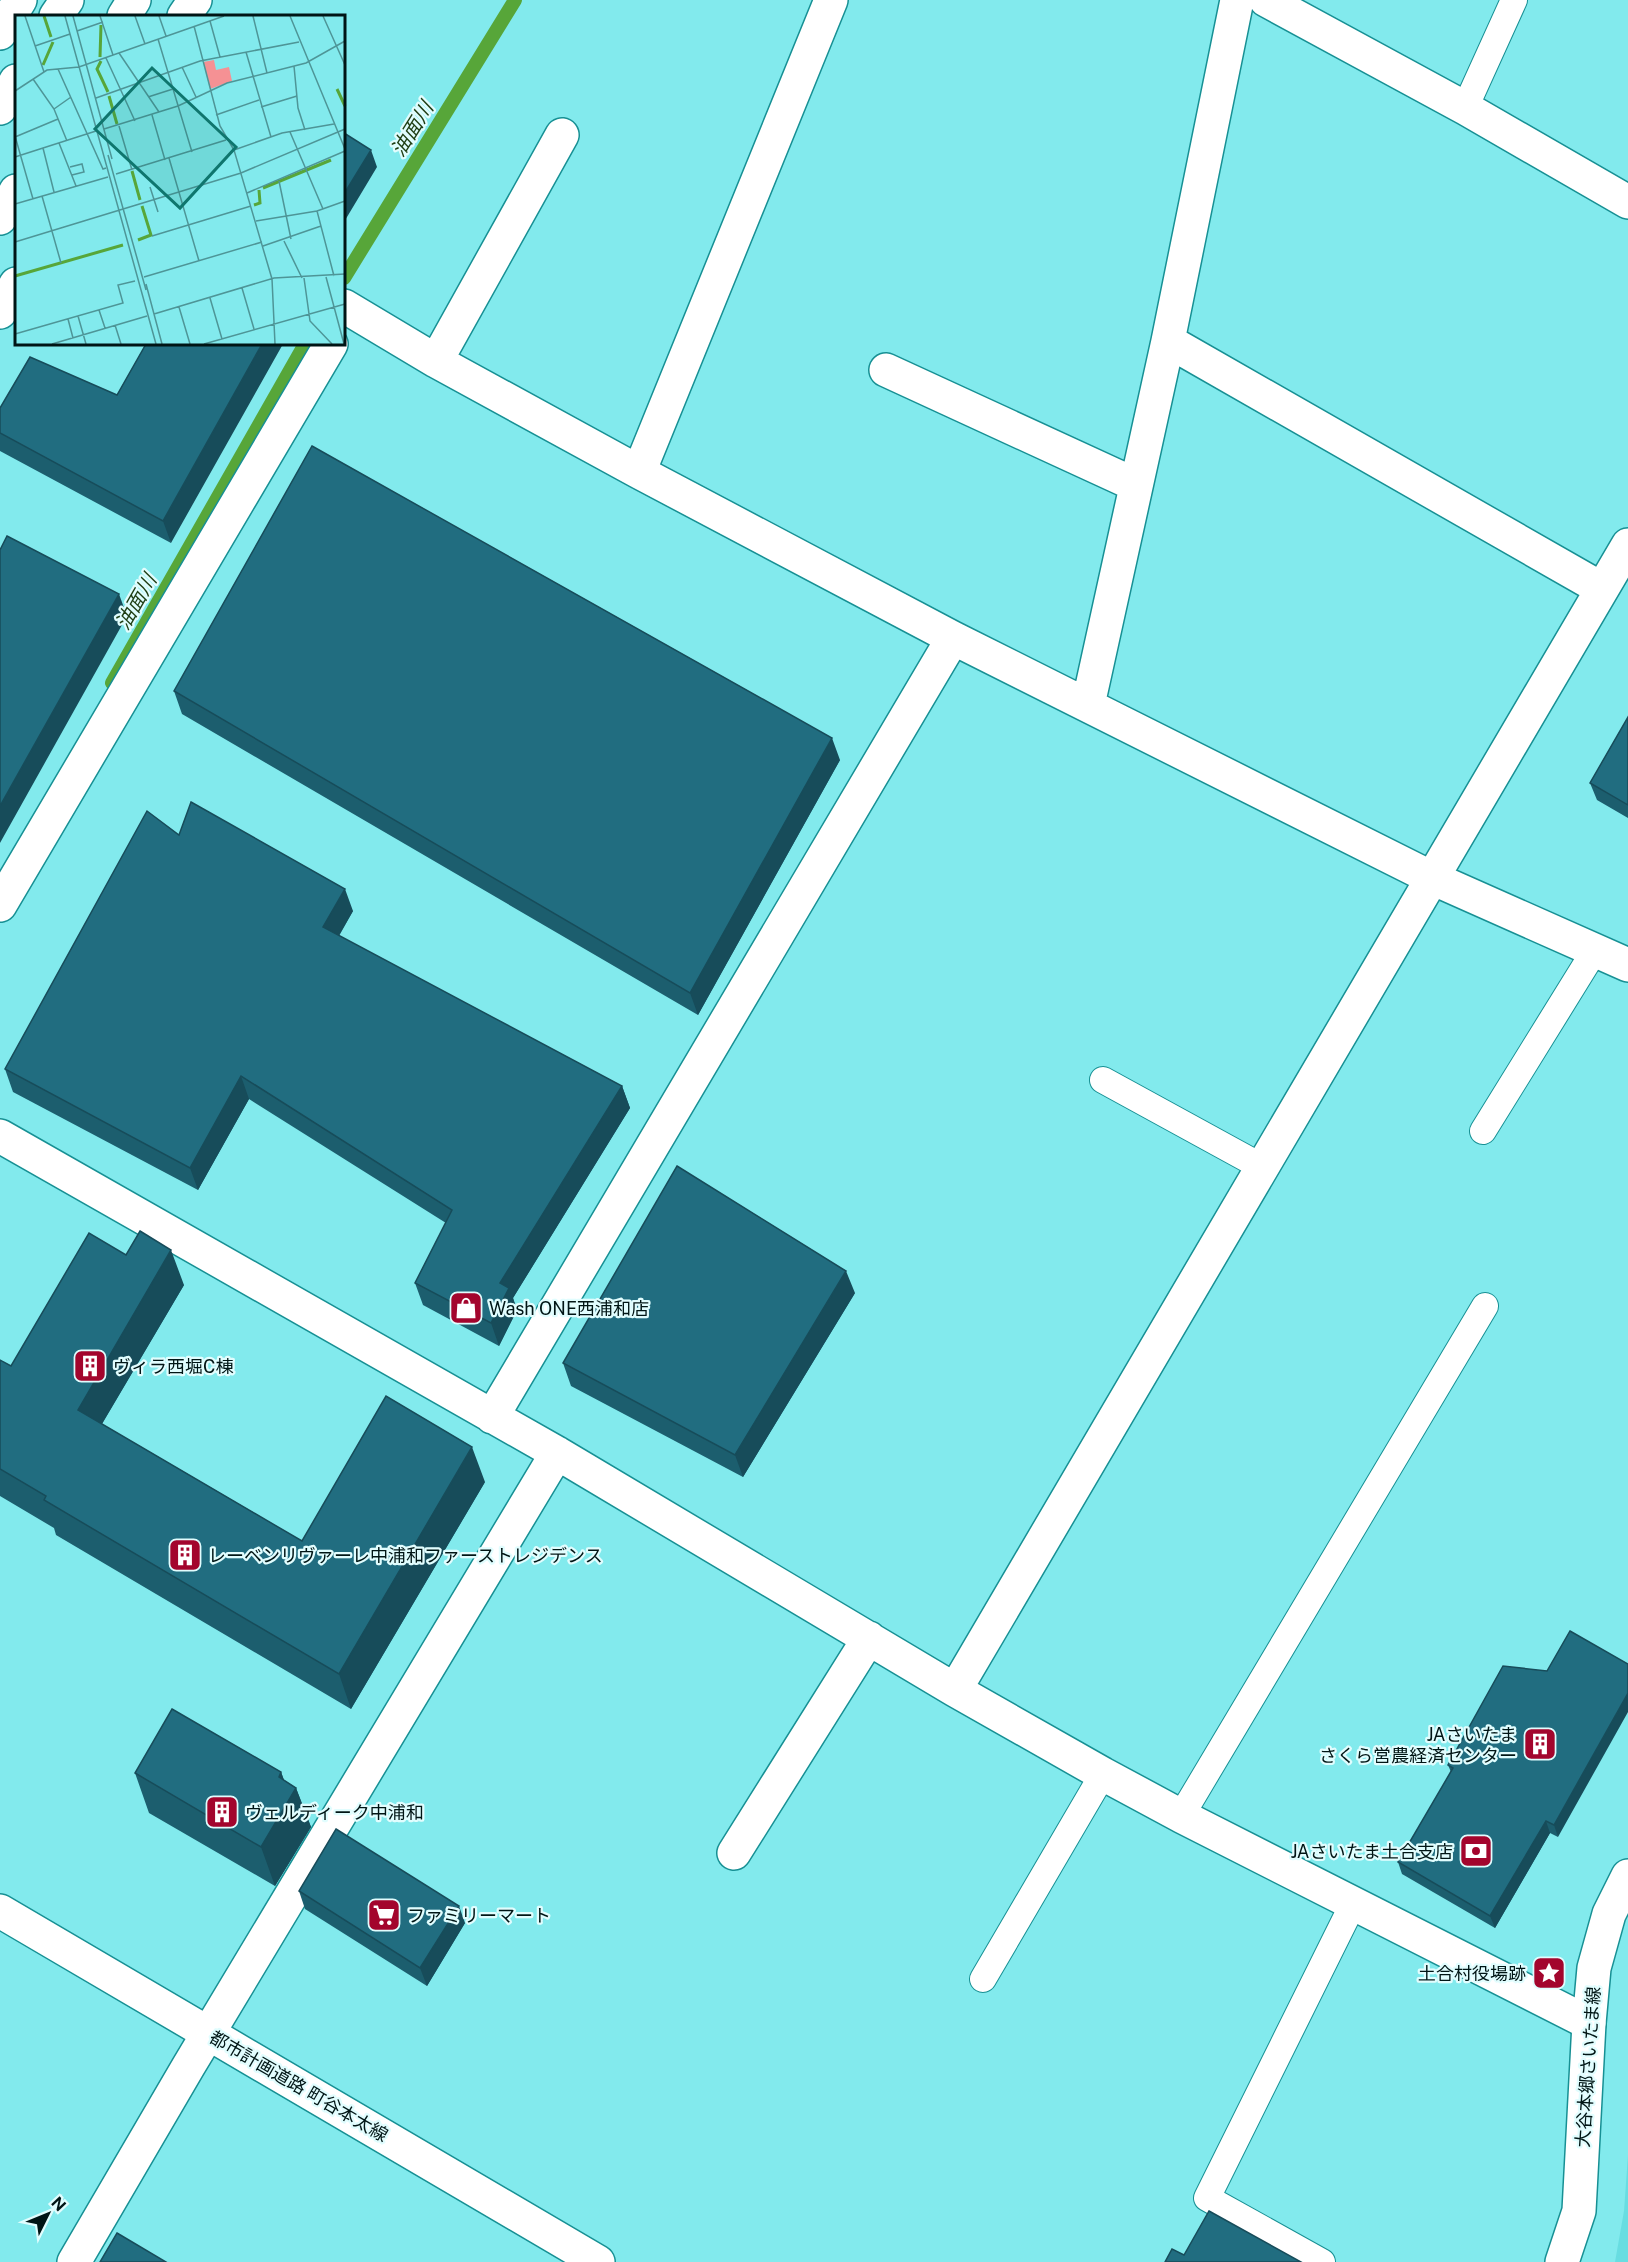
<svg xmlns="http://www.w3.org/2000/svg" width="1628" height="2262" font-family="'Public Sans','Noto Sans JP',sans-serif">
  <style>
    .built { fill: #68dde1 }
    .lines { fill: none; stroke-linecap: round; stroke-linejoin: round }
    .stream { stroke: #57a639; stroke-width: 14 }
    .service-casing { stroke: #179094; stroke-width: 28 }
    .minor-casing { stroke: #179094; stroke-width: 36 }
    .tertiary-casing { stroke: #179094; stroke-width: 36 }
    .secondary-casing { stroke: #179094; stroke-width: 36 }
    .trunk-casing { stroke: #179094; stroke-width: 36 }
    .motorway-casing { stroke: #179094; stroke-width: 36 }
    .service { stroke: #fff; stroke-width: 26 }
    .minor { stroke: #fff; stroke-width: 33 }
    .tertiary { stroke: #fff; stroke-width: 33 }
    .secondary { stroke: #fff; stroke-width: 33 }
    .trunk { stroke: #fff; stroke-width: 33 }
    .motorway { stroke: #fff; stroke-width: 33 }
    .wall { fill: #1c5e6e }
    .shaded-wall { fill: #174c5a }
    .building { fill: #216d80; stroke: #174c5a; stroke-width: 1.5 }
    .labels { text-anchor: middle; dominant-baseline: central; stroke-width: 4.5; stroke-linejoin: round; paint-order: stroke }
    .poi-label { font-size: 18px; fill: #001515; stroke: #e1fdfe; text-anchor: start }
    .street-label { font-size: 18px; fill: #001515; stroke: #e1fdfe }
    .water-label { font-size: 20px; font-style: italic; fill: #1e3d13; stroke: #e1fdfe }
    .inset-river { fill: none; stroke: #57a639; stroke-width: 3 }
    .inset-road { fill: none; stroke: #4e9597; stroke-width: 1.5 }
    .view { fill: #0f766e; fill-opacity: 0.15; stroke: #0f766e; stroke-width: 3 }
    .inset-edge { fill: none; stroke: #001515; stroke-width: 3 }
  </style>
  <rect width="100%" height="100%" fill="#82eaed"/>
  <path class="built" d="M 1628,2155 L 1628,2262 L 1615,2262 L 1624,2211 Z"/>
  <g class="lines">
    <path class="stream" d="M 344,278 L 515,0
      M 112,683 L 305,344"/>
    <defs>
      <path id="service" d="M 1465,108 L 1514,0
        M 1103,1080 L 1262,1167
        M 1483,1131 L 1595,950
        M 1181,1816 L 1485,1306
        M 983,1979 L 1103,1774
        M 1322,2262 L 1207,2198 L 1353,1904"/>
      <path id="minor" d="M 1266,0 L 1465,108 L 1628,202
        M 344,306 L 436,361 L 639,472 L 953,638 L 1432,878 L 1628,965
        M 1168,341 L 1602,589
        M 436,361 L 562,135
        M 886,370 L 1136,485
        M 639,472 L 831,0
        M 1088,705 L 1168,341 L 1237,0
        M 0,905 L 331,344
        M 0,1136 L 557,1453 L 955,1690 L 1103,1774 L 1181,1816 L 1589,2023
        M 492,1417 L 953,638
        M 955,1690 L 1628,545
        M 734,1853 L 869,1638
        M 74,2262 L 188,2067 L 557,1453"/>
      <path id="tertiary" d="M 0,1911 L 598,2262"/>
      <path id="secondary" d="M 1562,2262 L 1579,2211 L 1589,2023 L 1594,1968 L 1609,1914 L 1628,1876"/>
      <path id="trunk" d="M 184,16 L 195,0
        M 0,33 L 20,0
        M 0,312 L 16,284"/>
      <path id="motorway" d="M 56,16 L 67,0
        M 124,16 L 134,0
        M 0,108 L 16,81
        M 0,218 L 16,191"/>
    </defs>
    <use href="#service" class="service-casing"/>
    <use href="#minor" class="minor-casing"/>
    <use href="#tertiary" class="tertiary-casing"/>
    <use href="#secondary" class="secondary-casing"/>
    <use href="#trunk" class="trunk-casing"/>
    <use href="#motorway" class="motorway-casing"/>
    <use href="#service" class="service"/>
    <use href="#minor" class="minor"/>
    <use href="#tertiary" class="tertiary"/>
    <use href="#secondary" class="secondary"/>
    <use href="#trunk" class="trunk"/>
    <use href="#motorway" class="motorway"/>
  </g>
  <path class="wall" d="M 146,344 L 171,543 L 0,451 L 0,408 L 117,395 Z
    M 174,691 L 840,760 L 698,1015 L 182,714 Z
    M 1628,717 L 1628,818 L 1597,800 L 1590,783 Z
    M 179,835 L 353,911 L 339,936 L 622,1086 L 630,1108 L 513,1298 L 517,1310 L 499,1346 L 423,1305 L 415,1283 L 446,1223 L 249,1099 L 198,1190 L 13,1092 L 5,1069 Z
    M 126,1255 L 184,1285 L 102,1424 L 302,1541 L 485,1482 L 351,1709 L 56,1535 L 54,1528 L 0,1496 L 0,1360 L 11,1366 Z
    M 855,1293 L 743,1477 L 571,1386 L 563,1363 Z
    M 1547,1671 L 1558,1837 L 1550,1833 L 1495,1928 L 1402,1874 L 1398,1862 L 1451,1772 L 1448,1765 Z
    M 281,1772 L 284,1780 L 296,1788 L 311,1827 L 275,1886 L 149,1813 L 135,1773 Z
    M 299,1891 L 465,1923 L 427,1986 L 305,1909 Z"/>
  <path class="shaded-wall" d="M 371,150 L 377,167 L 344,222 L 344,194 Z
    M 262,344 L 283,344 L 171,543 L 163,521 Z
    M 119,594 L 127,616 L 0,843 L 0,806 Z
    M 832,738 L 840,760 L 698,1015 L 690,993 Z
    M 345,889 L 353,911 L 331,949 L 323,927 Z
    M 241,1076 L 249,1099 L 198,1190 L 190,1168 Z
    M 622,1086 L 630,1108 L 513,1298 L 517,1310 L 499,1346 L 491,1323 L 500,1283 Z
    M 171,1250 L 184,1285 L 90,1444 L 78,1410 Z
    M 846,1271 L 855,1293 L 743,1477 L 735,1455 Z
    M 472,1447 L 485,1482 L 351,1709 L 339,1674 Z
    M 1628,1693 L 1628,1712 L 1558,1837 L 1554,1825 Z
    M 281,1772 L 290,1797 L 296,1788 L 311,1827 L 275,1886 L 261,1847 L 279,1777 Z
    M 1546,1821 L 1550,1833 L 1495,1928 L 1490,1916 Z
    M 459,1906 L 465,1923 L 427,1986 L 420,1968 Z"/>
  <path class="building" d="M 344,133 L 371,150 L 344,194 Z
    M 146,344 L 262,344 L 163,521 L 0,433 L 0,408 L 30,357 L 117,395 Z
    M 312,446 L 832,738 L 690,993 L 174,691 Z
    M 7,536 L 119,594 L 0,806 L 0,550 Z
    M 1628,717 L 1628,805 L 1590,783 Z
    M 191,802 L 345,889 L 323,927 L 622,1086 L 500,1283 L 509,1288 L 491,1323 L 415,1283 L 452,1210 L 241,1076 L 190,1168 L 5,1069 L 147,811 L 179,835 Z
    M 677,1166 L 846,1271 L 735,1455 L 563,1363 Z
    M 140,1231 L 171,1250 L 78,1410 L 302,1541 L 386,1396 L 472,1447 L 339,1674 L 44,1500 L 46,1496 L 0,1469 L 0,1360 L 11,1366 L 89,1233 L 126,1255 Z
    M 1570,1631 L 1628,1664 L 1628,1693 L 1554,1825 L 1546,1821 L 1490,1916 L 1398,1862 L 1453,1768 L 1448,1765 L 1503,1666 L 1547,1671 Z
    M 172,1709 L 281,1772 L 279,1777 L 296,1788 L 261,1847 L 135,1773 Z
    M 336,1829 L 459,1906 L 420,1968 L 299,1891 Z
    M 1209,2211 L 1301,2262 L 1165,2262 L 1172,2249 L 1184,2255 Z
    M 117,2233 L 166,2262 L 100,2262 Z"/>
  <defs>
    <symbol id="shop-square" viewBox="-11 -11 22 22"><rect x="-9" y="-9" width="18" height="18" rx="4" fill="#a3052d" stroke="#e1fdfe"/><path d="M-5-2.5h2.3a2.7 3.5 0 0 1 5.4 0H5L5.5 6h-11ZM-1.5-2.5h3a1.5 2.3 0 0 0-3 0Z" fill="#fff"/></symbol>
    <symbol id="building-square" viewBox="-11 -11 22 22"><rect x="-9" y="-9" width="18" height="18" rx="4" fill="#a3052d" stroke="#e1fdfe"/><path d="M-4-6H4V6H1V3H-1V6H-4ZM-2.5-4.3h1.7v1.8h-1.7ZM.8-4.3h1.7v1.8H.8ZM-2.5-1h1.7V.8h-1.7ZM.8-1h1.7V.8H.8Z" fill="#fff"/></symbol>
    <symbol id="bank-square" viewBox="-11 -11 22 22"><rect x="-9" y="-9" width="18" height="18" rx="4" fill="#a3052d" stroke="#e1fdfe"/><path d="M-6-4H6V4H-6ZM0-2.3a2.3 2.3 0 1 0 0 4.6a2.3 2.3 0 1 0 0-4.6Z" fill="#fff"/></symbol>
    <symbol id="supermarket-square" viewBox="-11 -11 22 22"><rect x="-9" y="-9" width="18" height="18" rx="4" fill="#a3052d" stroke="#e1fdfe"/><path d="M-6-5.5h2.5l.6 2H6L4.5 2H-2.5L-4.4-4H-6ZM-1.5 3.2a1.3 1.3 0 1 0 .1 0ZM3 3.2a1.3 1.3 0 1 0 .1 0Z" fill="#fff"/></symbol>
    <symbol id="sight-square" viewBox="-11 -11 22 22"><rect x="-9" y="-9" width="18" height="18" rx="4" fill="#a3052d" stroke="#e1fdfe"/><path d="M0-6L1.8-2.2L6-1.7L2.9 1.2L3.7 5.4L0 3.3L-3.7 5.4L-2.9 1.2L-6-1.7L-1.8-2.2Z" fill="#fff"/></symbol>
  </defs>
  <g fill-rule="evenodd">
    <use href="#shop-square" x="447" y="1289" width="38" height="38"/>
    <use href="#building-square" x="71" y="1347" width="38" height="38"/>
    <use href="#building-square" x="166" y="1536" width="38" height="38"/>
    <use href="#building-square" x="1521" y="1725" width="38" height="38"/>
    <use href="#building-square" x="203" y="1793" width="38" height="38"/>
    <use href="#bank-square" x="1457" y="1832" width="38" height="38"/>
    <use href="#supermarket-square" x="365" y="1896" width="38" height="38"/>
    <use href="#sight-square" x="1530" y="1954" width="38" height="38"/>
  </g>
  <g class="labels">
    <g class="poi-label">
      <text x="489" y="1308">Wash ONE西浦和店</text>
      <text x="113" y="1366">ヴィラ西堀C棟</text>
      <text x="208" y="1555">レーベンリヴァーレ中浦和ファーストレジデンス</text>
      <text x="1517" y="1734" text-anchor="end">JAさいたま<tspan x="1517" dy="21">さくら営農経済センター</tspan></text>
      <text x="245" y="1812">ヴェルディーク中浦和</text>
      <text x="1453" y="1851" text-anchor="end">JAさいたま土合支店</text>
      <text x="407" y="1915">ファミリーマート</text>
      <text x="1526" y="1973" text-anchor="end">土合村役場跡</text>
    </g>
    <g class="street-label">
      <text transform="translate(1588 2067) rotate(-86)">大谷本郷さいたま線</text>
      <text transform="translate(299 2086) rotate(30)">都市計画道路 町谷本太線</text>
    </g>
    <g class="water-label">
      <text transform="translate(412 129) rotate(-58)">油面川</text>
      <text transform="translate(136 602) rotate(-60)">油面川</text>
    </g>
  </g>
  <g transform="translate(15 15)">
    <rect width="330" height="330" fill="#82eaed"/>
    <path d="M 199,45 L 201,55 L 214,52 L 217,66 L 195,74 L 188,47 Z" fill="#f59194"/>
    <path class="inset-river" d="M 29,1 L 36,22M 85,42 L 86,10M 86,46 L 82,54 L 93,77M 28,50 L 38,27M 322,74 L 330,91M 94,81 L 102,109M 117,156 L 125,185M 248,173 L 316,145M 239,190 L 245,188 L 244,175M 123,225 L 136,220 L 127,191M 0,261 L 108,230"/>
    <path class="inset-road" d="M 10,1 L 29,57M 50,1 L 141,329M 58,1 L 97,144M 85,1 L 98,40M 120,1 L 130,29M 144,1 L 151,21M 238,1 L 252,58M 275,1 L 330,134M 308,1 L 330,50M 195,6 L 205,42M 179,11 L 205,111 L 219,135 L 257,264 L 260,329M 62,16 L 88,7M 143,24 L 177,137M 20,31 L 55,19M 231,37 L 256,122M 104,38 L 144,97M 91,43 L 120,106M 279,51 L 283,93 L 290,115M 167,52 L 181,82M 43,54 L 88,154 L 91,153M 18,64 L 39,94 L 52,126M 0,76 L 32,55 L 64,52 L 209,1M 133,82 L 158,74M 81,83 L 185,46 L 284,27M 246,92 L 282,81M 39,94 L 56,82M 137,100 L 150,145M 201,100 L 244,85M 104,111 L 117,155M 89,114 L 163,91 L 212,68 L 291,48 L 330,26M 275,117 L 308,194M 0,121 L 18,184M 0,122 L 43,104M 44,128 L 61,171M 28,133 L 39,177M 219,135 L 267,118 L 319,109M 93,140 L 131,275M 0,142 L 81,116M 154,143 L 184,246M 55,152 L 67,149 L 69,157 L 57,160M 101,159 L 211,125M 264,166 L 276,224M 135,172 L 143,197M 232,178 L 330,136M 27,181 L 46,248M 0,189 L 93,162M 241,206 L 302,196M 137,221 L 236,191M 269,226 L 287,263M 0,227 L 226,158 L 330,114M 248,231 L 306,211M 319,261 L 302,196 L 330,186M 129,262 L 247,227M 311,262 L 329,329M 289,263 L 295,306 L 317,329M 131,269 L 147,329M 227,273 L 239,314M 195,283 L 207,324M 164,292 L 175,329M 84,295 L 90,313M 139,299 L 259,263 L 330,259M 63,301 L 71,329M 53,304 L 58,323M 100,310 L 106,329M 0,319 L 108,288 L 103,270 L 120,266M 37,329 L 132,301M 189,329 L 330,289"/>
    <path class="view" d="M 137,53 L 221,132 L 165,193 L 80,114 Z"/>
    <rect width="330" height="330" class="inset-edge"/>
  </g>
  <g transform="translate(48 2214) rotate(47)" stroke="#e1fdfe" stroke-width="4.5" paint-order="stroke">
  <path d="M0-4.5L10 22L0 15L-10 22Z" fill="#001515"/>
  <text y="-9" font-size="16" font-weight="bold" text-anchor="middle" fill="#001515">N</text>
  </g>
</svg>
